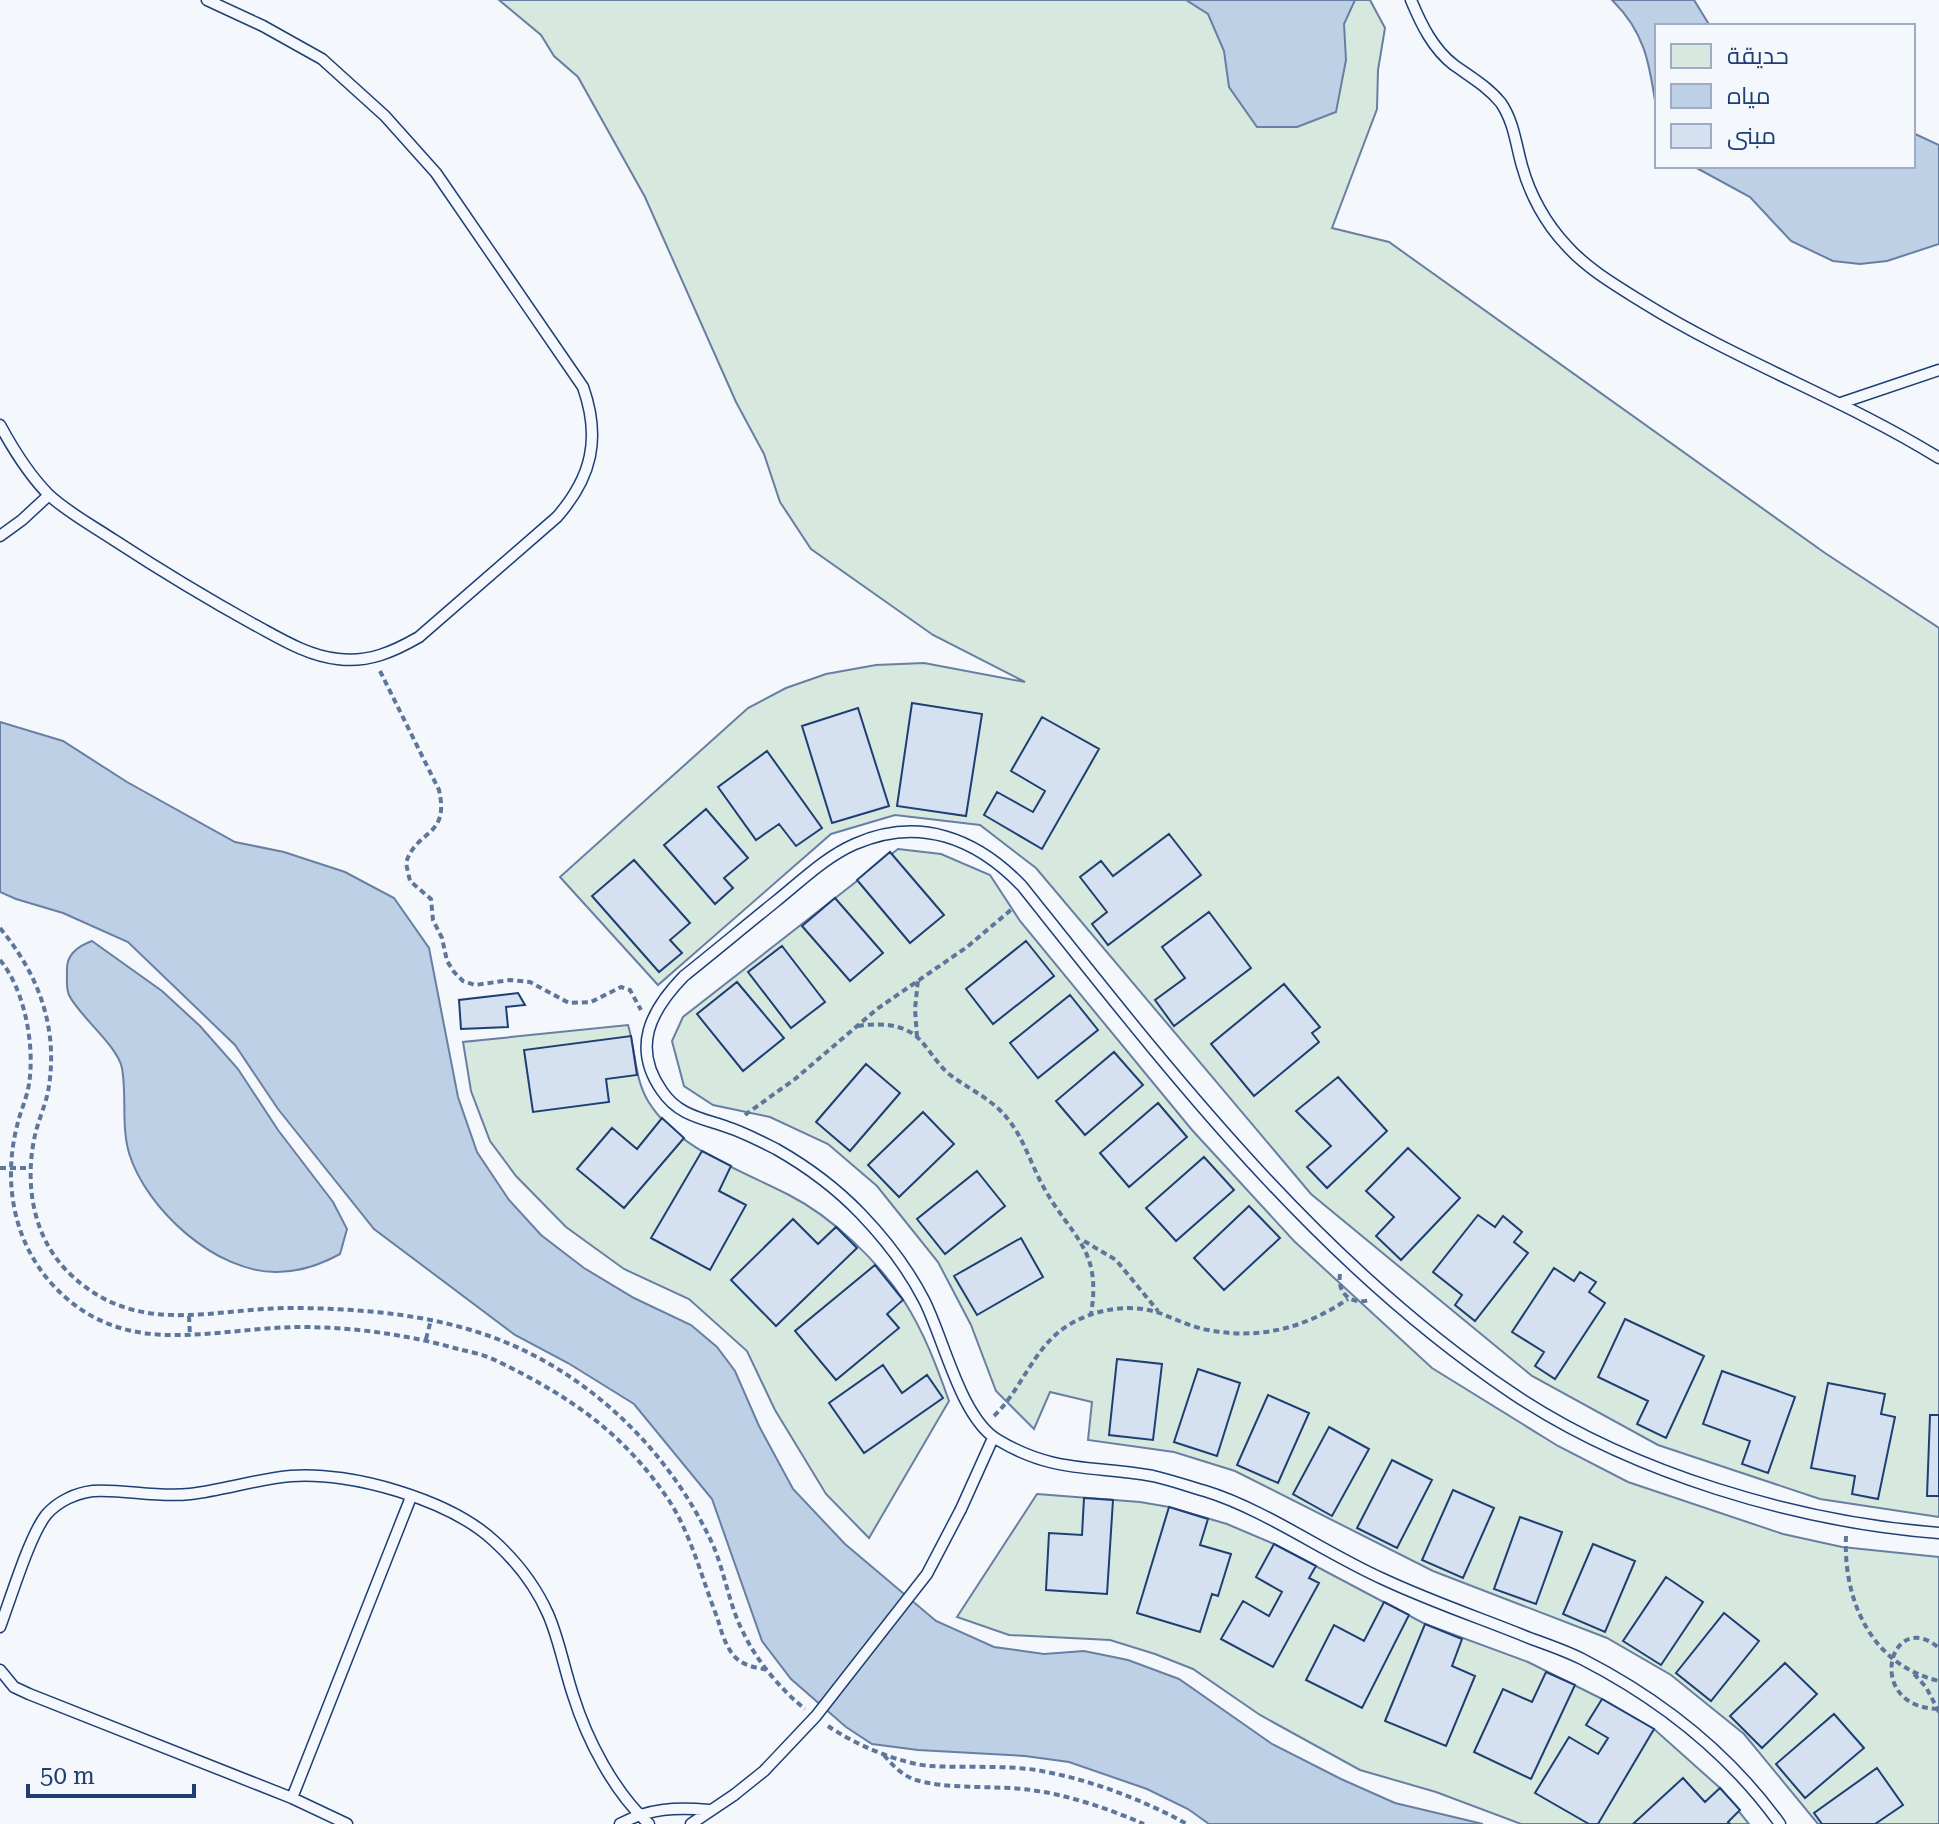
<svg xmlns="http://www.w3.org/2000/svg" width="1939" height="1824" font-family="'Roboto Serif',Cairo,serif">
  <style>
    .green { fill: #d7e8df; stroke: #687fa3; stroke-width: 2 }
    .water { fill: #bed0e5; stroke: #687fa3; stroke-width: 2 }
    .building { fill: #d5e0f0; stroke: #1d3f73; stroke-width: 2 }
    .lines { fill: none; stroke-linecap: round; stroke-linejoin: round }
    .lane-casing { stroke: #1d3f73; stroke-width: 13 }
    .path { stroke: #5e769c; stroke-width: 4; stroke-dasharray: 6 4; stroke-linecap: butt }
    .lane { stroke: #f4f7fb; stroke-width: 10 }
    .lane-bridge-casing { stroke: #1d3f73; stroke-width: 13; stroke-linecap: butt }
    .lane-bridge { stroke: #f4f7fb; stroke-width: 10 }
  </style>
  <rect width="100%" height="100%" fill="#f4f7fb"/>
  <path class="green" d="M 499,0 L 1370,0 L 1385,28 L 1378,70 L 1377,109 L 1332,228 L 1389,242 L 1825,553 L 1939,628 L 1939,1517 L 1820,1499 L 1658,1445 L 1532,1376 L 1311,1194 L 1036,868 L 980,825 L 895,815 L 831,834 L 658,985 L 560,877 L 748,708 L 786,688 L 826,674 L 876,665 L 924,663 L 1025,682 L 933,635 L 811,549 L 780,502 L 764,454 L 736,402 L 645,197 L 578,77 L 554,56 L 541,35 Z
    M 898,849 L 941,854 L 990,875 L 1020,921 L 1192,1130 L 1294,1241 L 1432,1368 L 1558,1446 L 1628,1482 L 1783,1534 L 1842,1547 L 1939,1557 L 1939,1824 L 1818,1824 L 1744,1734 L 1671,1675 L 1607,1638 L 1433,1571 L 1235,1471 L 1174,1452 L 1088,1440 L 1092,1402 L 1050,1392 L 1034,1429 L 996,1391 L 971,1325 L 938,1262 L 877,1186 L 828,1144 L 770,1117 L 713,1105 L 684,1086 L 672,1041 L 683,1017 Z
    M 628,1025 C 636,1051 634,1077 648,1101 C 678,1150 741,1170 789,1195 C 832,1217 877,1260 904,1301 C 924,1332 937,1367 949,1401 L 869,1538 L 826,1494 L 775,1410 L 747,1351 L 689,1299 L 624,1269 L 566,1227 L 516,1176 L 490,1141 L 471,1091 L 463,1042 Z
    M 1037,1494 L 1140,1502 L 1169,1507 L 1227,1524 L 1274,1544 L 1425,1624 L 1528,1662 L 1602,1699 L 1654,1729 L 1720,1788 L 1749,1824 L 1521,1824 L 1436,1792 L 1360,1770 L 1260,1715 L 1193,1669 L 1155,1654 L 1110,1640 L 1009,1635 L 957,1617 Z"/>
  <path class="water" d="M 1186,0 L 1355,0 L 1344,24 L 1346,60 L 1336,112 L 1297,127 L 1257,127 L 1229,87 L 1224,51 L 1208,14 Z
    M 1612,0 L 1694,0 L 1710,26 L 1657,26 L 1657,114 C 1650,68 1647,34 1612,0 Z
    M 1913,133 L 1939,145 L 1939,244 L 1887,261 L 1860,264 L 1833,261 L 1791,241 L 1750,197 L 1693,166 L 1913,166 Z
    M 0,722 L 63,741 L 127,782 L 235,842 L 284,852 L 345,872 L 394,898 L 429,948 L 458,1097 L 477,1152 L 509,1200 L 541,1235 L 584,1268 L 634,1298 L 691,1325 L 717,1347 L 735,1371 L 759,1426 L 793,1489 L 845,1544 L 936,1621 L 994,1647 L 1044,1654 L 1084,1651 L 1128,1660 L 1179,1679 L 1272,1744 L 1341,1779 L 1395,1803 L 1483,1824 L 1209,1824 L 1188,1809 L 1147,1789 L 1069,1762 L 1025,1756 L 918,1750 L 872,1744 L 846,1727 L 791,1679 L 762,1641 L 712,1499 L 634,1404 L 568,1363 L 515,1335 L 374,1229 L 278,1109 L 235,1045 L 128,942 L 63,913 L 16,899 L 0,892 Z
    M 92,941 L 162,991 L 200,1026 L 238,1069 L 278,1130 L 333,1202 L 347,1229 L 340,1254 C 320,1265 300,1272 277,1272 C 216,1273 146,1209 129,1153 C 121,1125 127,1096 122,1068 C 117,1045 79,1016 69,995 C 66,989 67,978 67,971 C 66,955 78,946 92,941 Z"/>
  <path class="building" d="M 912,703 L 982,714 L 966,816 L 897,806 Z
    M 858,708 L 889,806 L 832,823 L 802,726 Z
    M 1042,717 L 1099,749 L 1042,849 L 984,815 L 997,792 L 1033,812 L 1045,791 L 1011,771 Z
    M 767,751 L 822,828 L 796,846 L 779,824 L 756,840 L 718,787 Z
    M 706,809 L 748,858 L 724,878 L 733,888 L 715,904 L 664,845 Z
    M 1169,834 L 1201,875 L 1108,945 L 1092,924 L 1107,912 L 1080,877 L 1101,861 L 1113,876 Z
    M 890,852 L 944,915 L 910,943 L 857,880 Z
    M 634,860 L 690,923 L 670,940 L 682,953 L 659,972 L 592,896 Z
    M 835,898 L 883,953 L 850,981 L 802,926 Z
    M 1209,912 L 1251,968 L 1174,1026 L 1155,1000 L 1185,978 L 1162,947 Z
    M 1026,941 L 1054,976 L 993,1024 L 966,989 Z
    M 782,946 L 825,1002 L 791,1028 L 748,972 Z
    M 737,982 L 784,1038 L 743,1071 L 697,1014 Z
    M 1284,984 L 1320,1027 L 1312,1033 L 1319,1042 L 1254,1096 L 1211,1044 Z
    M 518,993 L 525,1005 L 506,1007 L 508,1027 L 461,1029 L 459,1000 Z
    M 1070,995 L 1098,1030 L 1038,1078 L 1010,1043 Z
    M 631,1036 L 637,1075 L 606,1079 L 609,1102 L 533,1112 L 524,1050 Z
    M 1114,1052 L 1143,1085 L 1085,1135 L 1056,1101 Z
    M 866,1064 L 900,1093 L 850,1151 L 816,1122 Z
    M 1338,1077 L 1387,1131 L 1327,1188 L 1307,1167 L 1331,1146 L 1296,1111 Z
    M 1158,1103 L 1187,1137 L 1129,1187 L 1100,1153 Z
    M 923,1112 L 954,1144 L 899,1197 L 868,1165 Z
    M 662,1118 L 684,1138 L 624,1208 L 577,1169 L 612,1128 L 637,1149 Z
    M 1408,1148 L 1460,1198 L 1401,1260 L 1376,1236 L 1394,1217 L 1366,1191 Z
    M 702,1151 L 731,1166 L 719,1191 L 746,1205 L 710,1270 L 651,1238 Z
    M 1204,1157 L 1234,1190 L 1176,1241 L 1146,1208 Z
    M 977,1171 L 1005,1206 L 945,1254 L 917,1219 Z
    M 1249,1206 L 1280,1238 L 1224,1290 L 1194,1258 Z
    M 1478,1215 L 1495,1227 L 1503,1216 L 1522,1232 L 1514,1242 L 1528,1253 L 1475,1321 L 1455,1305 L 1462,1295 L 1433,1272 Z
    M 793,1219 L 818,1244 L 836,1227 L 857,1248 L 776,1326 L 731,1280 Z
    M 1021,1238 L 1043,1277 L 977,1315 L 954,1276 Z
    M 875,1265 L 903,1300 L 887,1314 L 899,1328 L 836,1380 L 795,1331 Z
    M 1554,1268 L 1574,1281 L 1580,1272 L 1596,1282 L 1589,1292 L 1605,1303 L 1555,1379 L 1535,1366 L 1544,1352 L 1512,1332 Z
    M 1625,1319 L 1704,1356 L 1666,1438 L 1637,1424 L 1648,1401 L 1598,1377 Z
    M 1117,1359 L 1162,1364 L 1153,1440 L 1109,1435 Z
    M 883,1365 L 902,1393 L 927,1375 L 943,1398 L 864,1453 L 829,1403 Z
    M 1198,1369 L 1240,1383 L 1217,1456 L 1174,1442 Z
    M 1722,1371 L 1795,1397 L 1768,1473 L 1742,1464 L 1750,1441 L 1703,1424 Z
    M 1828,1383 L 1885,1394 L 1881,1414 L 1895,1417 L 1878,1499 L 1852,1494 L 1855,1476 L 1811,1468 Z
    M 1268,1395 L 1309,1413 L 1278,1483 L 1237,1465 Z
    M 1930,1415 L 1939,1415 L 1939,1496 L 1927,1496 Z
    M 1329,1427 L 1369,1449 L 1332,1516 L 1293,1494 Z
    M 1392,1460 L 1432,1480 L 1397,1548 L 1357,1528 Z
    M 1453,1490 L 1494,1508 L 1463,1578 L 1422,1560 Z
    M 1084,1498 L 1113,1500 L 1107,1594 L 1046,1590 L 1049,1533 L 1082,1535 Z
    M 1169,1507 L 1208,1519 L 1200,1545 L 1231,1554 L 1218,1596 L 1212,1594 L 1200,1632 L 1137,1613 Z
    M 1520,1517 L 1562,1532 L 1536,1604 L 1494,1589 Z
    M 1274,1544 L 1316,1566 L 1309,1578 L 1319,1583 L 1273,1667 L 1221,1639 L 1243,1601 L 1269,1616 L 1282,1592 L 1256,1577 Z
    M 1593,1544 L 1635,1561 L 1605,1632 L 1563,1614 Z
    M 1666,1577 L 1703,1602 L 1661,1665 L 1623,1641 Z
    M 1384,1602 L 1409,1615 L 1362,1708 L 1306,1680 L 1334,1625 L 1364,1641 Z
    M 1724,1613 L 1759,1641 L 1711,1701 L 1676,1673 Z
    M 1425,1624 L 1462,1639 L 1452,1666 L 1475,1676 L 1446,1746 L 1385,1721 Z
    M 1785,1663 L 1817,1694 L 1762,1748 L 1730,1716 Z
    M 1546,1672 L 1575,1685 L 1531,1779 L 1474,1752 L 1503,1689 L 1532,1702 Z
    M 1602,1699 L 1654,1729 L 1598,1824 L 1589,1824 L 1535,1793 L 1569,1737 L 1598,1754 L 1608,1738 L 1586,1725 Z
    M 1834,1714 L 1864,1748 L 1805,1798 L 1776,1764 Z
    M 1877,1768 L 1903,1805 L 1875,1824 L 1822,1824 L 1814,1813 Z
    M 1683,1778 L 1705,1802 L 1720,1788 L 1740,1810 L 1728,1822 L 1730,1824 L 1633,1824 Z"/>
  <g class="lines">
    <defs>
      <path id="lane" d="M 1411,0 C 1421,24 1433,49 1454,65 C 1471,77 1488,87 1501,103 C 1514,122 1516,145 1522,166 C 1530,195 1546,224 1566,245 C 1587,269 1617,286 1644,303 C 1739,362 1844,399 1939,458
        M 1841,403 L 1939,370
        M 0,425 C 13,449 29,475 49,495 C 67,512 93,526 114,540 C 160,570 206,598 255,625 C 281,639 308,656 338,659 C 368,663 393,652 419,637 L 557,517 C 592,477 601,438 583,387 L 436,173 L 385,116 L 322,59 L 263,26 L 207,0
        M 0,536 L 22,520 L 49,495
        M 961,1509 L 993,1438
        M 0,1627 C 11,1598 29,1537 46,1515 C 58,1501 76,1493 93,1491 C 124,1489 157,1498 190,1494 C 224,1490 257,1479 291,1476 C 351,1471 450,1500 494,1541 C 516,1561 536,1587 548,1614 C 559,1639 564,1668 573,1695 C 587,1740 614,1792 649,1824
        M 0,1670 L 14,1687 L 29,1694 L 292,1798 L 347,1824
        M 292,1798 L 411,1497
        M 620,1824 C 649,1808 677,1807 709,1810
        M 691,1824 L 734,1795
        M 1780,1824 C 1729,1753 1660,1699 1582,1659 C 1566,1651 1549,1645 1532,1639 C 1483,1619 1432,1602 1383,1579 C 1325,1553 1264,1509 1205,1491 C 1188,1486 1170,1480 1153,1476 C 1093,1465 1055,1474 998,1440 C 961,1419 944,1339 924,1300 C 908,1269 885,1239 861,1214 C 837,1189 806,1166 776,1149 C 760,1141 743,1132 727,1127 C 701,1118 678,1115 662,1091 C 631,1047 651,1010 684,976 C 714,952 744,927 775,902 C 800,882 825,857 855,844 C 919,816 976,838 1022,886 C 1168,1069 1315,1261 1512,1393 C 1631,1473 1797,1522 1939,1533"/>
    </defs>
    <use href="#lane" class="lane-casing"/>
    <path class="path" d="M 380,671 L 439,790 C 450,838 416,829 406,863 L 410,881 L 431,899 L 433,920 L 442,938 L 447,961 L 454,972 L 463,981 L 475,985 L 510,980 L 530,982 L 569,1003 L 591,1002 L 621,987 L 630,990 L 641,1010
      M 0,928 C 38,974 58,1026 49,1086 C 47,1101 40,1116 36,1131 C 24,1179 31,1235 68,1272 C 138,1341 215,1306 299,1308 C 367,1309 436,1315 500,1340 C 594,1377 671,1454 713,1545 C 725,1573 729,1605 743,1632 C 756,1660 781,1690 805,1709
      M 0,960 C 25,990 35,1046 29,1084 C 27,1098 20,1112 17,1126 C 3,1181 13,1240 51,1283 C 122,1362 209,1328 298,1327 C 352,1327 405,1334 458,1349 C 471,1352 486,1355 499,1362 C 571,1397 625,1434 670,1502 C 692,1537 702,1579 717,1617 C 721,1630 725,1646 735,1657 C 744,1666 756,1668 769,1670
      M 858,1026 C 877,1023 901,1023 917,1037 C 929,1048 936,1063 949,1074 C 968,1089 991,1098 1007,1118 C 1024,1138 1031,1165 1044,1188 C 1072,1238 1102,1249 1091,1314
      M 917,1037 L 915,1009 L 918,980
      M 745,1115 L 795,1079 L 877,1009 L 967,947 L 1012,909
      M 0,1168 L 29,1168
      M 1084,1241 L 1116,1260 L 1158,1311
      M 1340,1274 C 1337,1294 1351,1305 1370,1300
      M 189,1316 L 190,1336
      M 426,1339 L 431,1320
      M 994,1416 C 1024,1387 1034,1344 1072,1323 C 1099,1308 1133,1303 1162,1314 C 1177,1320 1192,1327 1208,1330 C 1260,1340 1305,1328 1348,1299
      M 1846,1536 C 1843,1600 1871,1665 1939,1681
      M 1914,1674 L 1926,1687 L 1939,1712
      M 1938,1709 C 1863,1707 1890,1606 1939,1648
      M 828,1726 C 854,1744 900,1764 931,1766 C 966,1768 1002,1765 1036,1770 C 1089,1779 1141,1799 1187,1824
      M 884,1755 C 892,1765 901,1774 913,1779 C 944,1790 996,1785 1031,1790 C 1069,1795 1109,1809 1144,1824"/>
    <use href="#lane" class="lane"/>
    <defs>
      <path id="lane-bridge" d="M 734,1795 L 764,1771 L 816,1716 L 927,1574 L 961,1509"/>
    </defs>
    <use href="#lane-bridge" class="lane-bridge-casing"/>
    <use href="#lane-bridge" class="lane-bridge"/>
  </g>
  <rect x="1655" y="24" width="260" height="144" fill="#f4f7fb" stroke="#9eadc5" stroke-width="2"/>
  <rect x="1671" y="44" width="40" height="24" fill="#d7e8df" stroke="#9eadc5" stroke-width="2"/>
  <text x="1727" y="64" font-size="24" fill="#1d3f73">حديقة</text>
  <rect x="1671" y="84" width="40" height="24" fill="#bed0e5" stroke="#9eadc5" stroke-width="2"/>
  <text x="1727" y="104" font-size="24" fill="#1d3f73">مياه</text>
  <rect x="1671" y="124" width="40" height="24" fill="#d5e0f0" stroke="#9eadc5" stroke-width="2"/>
  <text x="1727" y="144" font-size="24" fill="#1d3f73">مبنى</text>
  <path d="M28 1784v12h166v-12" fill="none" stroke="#1d3f73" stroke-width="4"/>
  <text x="40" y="1784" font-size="24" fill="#1d3f73" stroke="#f4f7fb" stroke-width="6" paint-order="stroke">50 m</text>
</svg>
